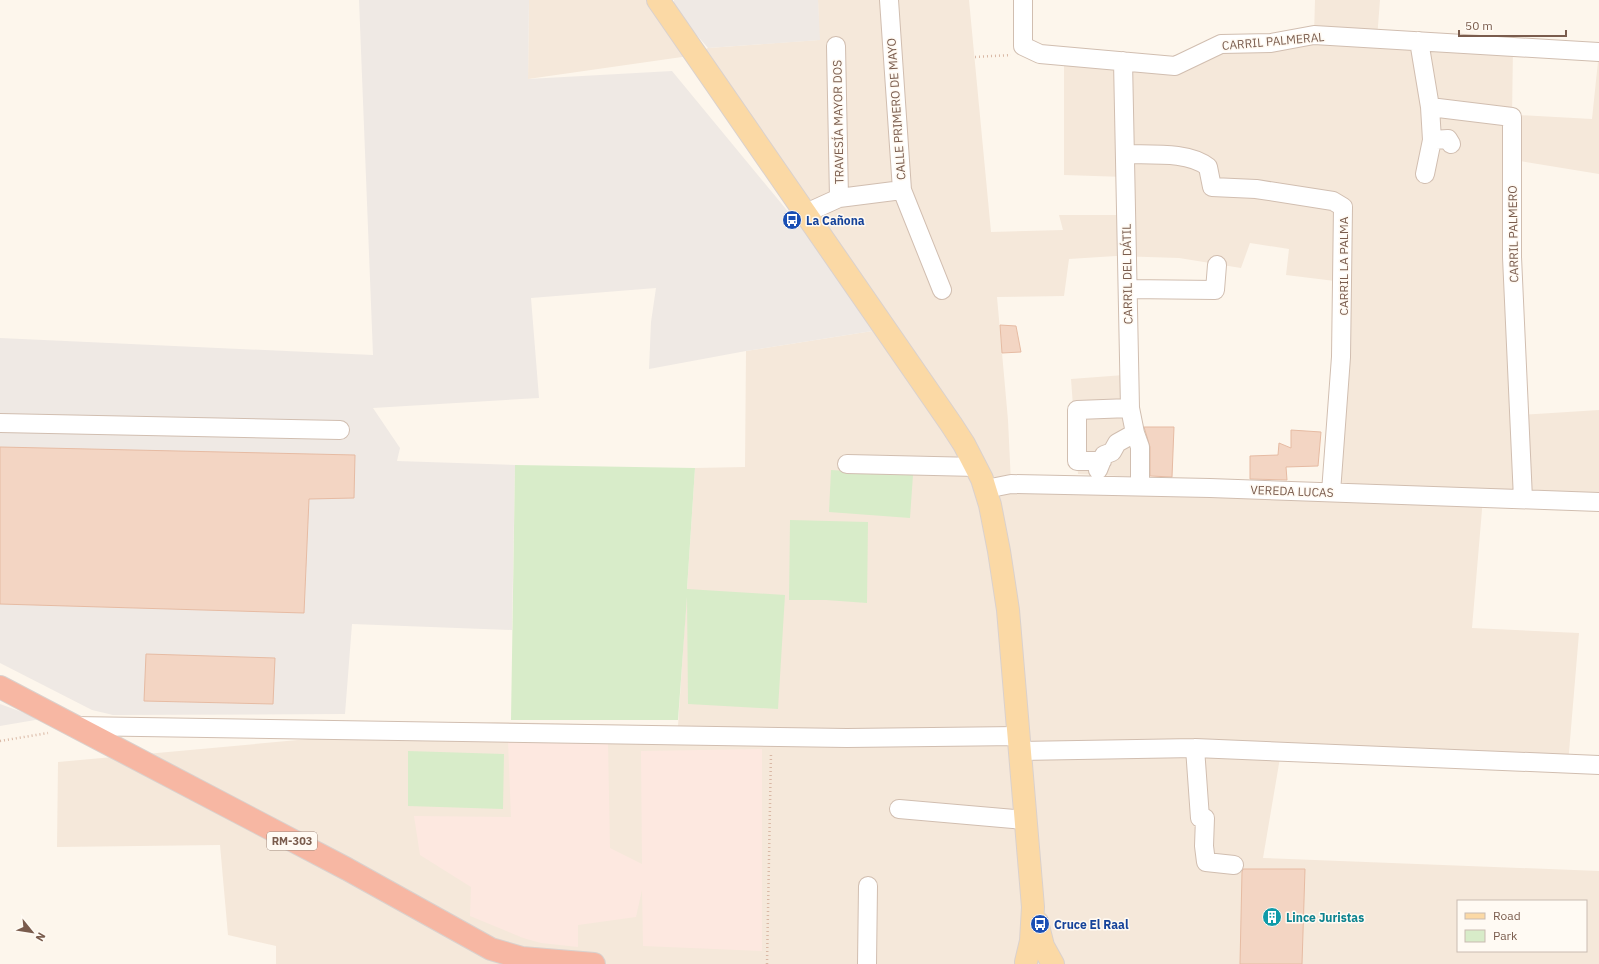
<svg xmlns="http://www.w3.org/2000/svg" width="1599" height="964" font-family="'IBM Plex Sans',sans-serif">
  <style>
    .residential { fill: #f5e8da; fill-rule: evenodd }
    .commercial { fill: #fde8e0 }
    .industrial { fill: #efe9e4 }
    .green { fill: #d8ecc9 }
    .building { fill: #f3d5c3; stroke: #e6bba3 }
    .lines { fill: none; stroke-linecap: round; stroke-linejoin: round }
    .minor-casing { stroke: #d1beb0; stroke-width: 20 }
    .major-casing { stroke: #dad1cd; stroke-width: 24 }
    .highway-casing { stroke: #dad1cd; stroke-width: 24 }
    .path { stroke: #d9b8a5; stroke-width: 2.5; stroke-dasharray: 1 3; stroke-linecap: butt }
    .minor { stroke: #fff; stroke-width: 18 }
    .major { stroke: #fbd9a5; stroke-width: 22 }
    .highway { stroke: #f7b7a3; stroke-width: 22 }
    .labels { text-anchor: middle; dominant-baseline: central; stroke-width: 3; stroke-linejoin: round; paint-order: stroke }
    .shield { fill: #fffaf3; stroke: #a28b7f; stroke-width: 1 }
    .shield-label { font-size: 11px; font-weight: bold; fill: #7a5c4d }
    .street-label { font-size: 12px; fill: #7a5c4d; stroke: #fffaf3 }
    .transit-label { font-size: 12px; font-weight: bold; fill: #164399; stroke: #fffaf3; text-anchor: start }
    .culture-label { font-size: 12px; font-weight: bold; fill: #0d838f; stroke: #fffaf3; text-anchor: start }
  </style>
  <rect width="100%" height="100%" fill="#fdf6ec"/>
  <path class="residential" d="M 529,0 L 658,0 L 696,54 L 708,48 L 819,40 L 818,0 L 969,0 L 991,232 L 1063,230 L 1059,215 L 1126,215 L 1125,177 L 1064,175 L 1064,56 L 1175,66 L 1221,44 L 1314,35 L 1315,0 L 1380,0 L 1377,39 L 1513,47 L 1512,117 L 1520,415 L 1599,410 L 1599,502 L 1483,498 L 1472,628 L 1579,633 L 1568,764 L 1281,752 L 1263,858 L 1599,871 L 1599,964 L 276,964 L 276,946 L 228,935 L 220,845 L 57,847 L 58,762 L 495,722 L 678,726 L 695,468 L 745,467 L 746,351 L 885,329 L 696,55 L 528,79 ZM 1250,243 L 1289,249 L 1286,275 L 1343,282 L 1331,492 L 1011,483 L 1008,420 L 997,297 L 1064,296 L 1069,259 L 1116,256 L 1179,258 L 1241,268 ZM 1458,901 L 1586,901 L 1586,951 L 1458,951 Z
    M 1599,52 L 1599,174 L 1520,161 L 1519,115 L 1592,119 Z
    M 1124,375 L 1127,446 L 1140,447 L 1139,477 L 1078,474 L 1071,379 Z"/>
  <path class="commercial" d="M 508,741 L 608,742 L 610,848 L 642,864 L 641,751 L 762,749 L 762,951 L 643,946 L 642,890 L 636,917 L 578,925 L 578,947 L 541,943 L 523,938 L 470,916 L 471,887 L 420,855 L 414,816 L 511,817 Z"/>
  <path class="industrial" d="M 359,0 L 529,0 L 528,79 L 672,71 L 885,329 L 746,351 L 649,369 L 651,322 L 656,288 L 531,298 L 539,398 L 373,408 L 400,448 L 397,461 L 515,465 L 512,630 L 352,624 L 345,714 L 113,715 L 92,710 L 0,663 L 0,338 L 373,355 Z
    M 674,0 L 818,0 L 820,40 L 708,48 L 674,9 Z
    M 0,704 L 41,719 L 0,726 Z"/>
  <path class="green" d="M 515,465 L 695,468 L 687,589 L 785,595 L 778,709 L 688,704 L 687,597 L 678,720 L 511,720 Z
    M 831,470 L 913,475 L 910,518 L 829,512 Z
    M 790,520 L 868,522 L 867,603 L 826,600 L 789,600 Z
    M 408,751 L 504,754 L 503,809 L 408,806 Z"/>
  <path class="building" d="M 1000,325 L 1016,326 L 1021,352 L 1002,353 Z
    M 1144,427 L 1174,427 L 1172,477 L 1150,476 L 1150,447 Z
    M 1291,430 L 1321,432 L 1318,466 L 1286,467 L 1287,480 L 1250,479 L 1250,456 L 1278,455 L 1279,443 L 1291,448 Z
    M 0,447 L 355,455 L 354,498 L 309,499 L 304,613 L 0,604 Z
    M 146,654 L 275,658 L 273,704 L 144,701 Z
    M 1243,869 L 1305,869 L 1302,964 L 1240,964 L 1242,872 Z"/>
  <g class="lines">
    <defs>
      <path id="minor" d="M 1023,0 L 1023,46 L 1040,54 L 1175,66 L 1221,44 L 1271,43 L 1314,35 L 1599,52
        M 1419,41 L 1430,107 L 1512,117 L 1512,257 L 1523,499
        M 836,46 L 839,198
        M 1123,61 L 1130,408 L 1135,433 L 1140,447 L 1140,486
        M 1430,107 L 1432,140 L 1448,139 L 1451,144
        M 1125,154 C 1149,155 1189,151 1208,167 L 1212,187 L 1256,189 L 1333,201 L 1343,207 L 1341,357 L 1331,492
        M 1425,174 L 1432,140
        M 902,190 L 942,290
        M 806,213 L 839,198 L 902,190 L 889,0
        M 1128,289 L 1215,290 L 1217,265
        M 0,423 L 340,430
        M 1102,461 L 1077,461 L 1077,410 L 1130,408
        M 847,464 L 977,467
        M 1098,470 L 1104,455 L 1112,452 L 1117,443 L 1135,433
        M 986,489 L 1011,484 L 1210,488 L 1599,502
        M 75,726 L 847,738 L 1019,736
        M 1195,748 L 1200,818 L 1205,818 L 1204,846 L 1206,862 L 1234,865
        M 1020,751 L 1195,748 L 1599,765
        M 899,809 L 1025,820
        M 867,964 L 868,886"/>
      <path id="major" d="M 658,0 L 951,424 L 964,444 L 982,479 L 990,505 L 999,551 L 1008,610 L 1033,907 L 1031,941 L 1026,962
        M 1037,922 L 1043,946 L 1053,964"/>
      <path id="highway" d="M 0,687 L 347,869 L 491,949 L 522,958 L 594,964"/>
    </defs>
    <use href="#minor" class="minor-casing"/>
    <use href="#major" class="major-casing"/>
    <use href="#highway" class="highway-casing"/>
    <path class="path" d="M 975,57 L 1011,55
      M 0,741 L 48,733
      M 767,964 L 771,753"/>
    <use href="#minor" class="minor"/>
    <use href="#major" class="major"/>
    <use href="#highway" class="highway"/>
  </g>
  <defs>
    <symbol id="bus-disc" viewBox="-11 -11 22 22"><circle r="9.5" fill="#1a4fb4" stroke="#fffaf3"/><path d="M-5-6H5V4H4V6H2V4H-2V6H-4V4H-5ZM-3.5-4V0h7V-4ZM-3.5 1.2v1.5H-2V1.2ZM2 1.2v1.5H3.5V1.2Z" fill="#fff"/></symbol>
    <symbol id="building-disc" viewBox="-11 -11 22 22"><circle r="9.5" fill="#0f9aa8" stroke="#fffaf3"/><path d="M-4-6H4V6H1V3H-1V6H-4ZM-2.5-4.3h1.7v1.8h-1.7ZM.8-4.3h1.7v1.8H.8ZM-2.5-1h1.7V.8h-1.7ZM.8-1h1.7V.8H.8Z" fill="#fff"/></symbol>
  </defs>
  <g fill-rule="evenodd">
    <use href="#bus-disc" x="781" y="209" width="22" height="22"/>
    <use href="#building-disc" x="1261" y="906" width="22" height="22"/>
    <use href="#bus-disc" x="1029" y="913" width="22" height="22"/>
  </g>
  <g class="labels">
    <rect class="shield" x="267" y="832" width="50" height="18" rx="3"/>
    <g class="shield-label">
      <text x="292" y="841">RM-303</text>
    </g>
    <g class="street-label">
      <text transform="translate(1273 41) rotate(-5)">CARRIL PALMERAL</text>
      <text transform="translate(896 109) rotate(-94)">CALLE PRIMERO DE MAYO</text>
      <text transform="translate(838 122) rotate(-91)">TRAVESÍA MAYOR DOS</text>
      <text transform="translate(1513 234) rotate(-91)">CARRIL PALMERO</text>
      <text transform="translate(1343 266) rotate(-90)">CARRIL LA PALMA</text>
      <text transform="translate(1127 274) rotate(-91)">CARRIL DEL DÁTIL</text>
      <text transform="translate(1292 491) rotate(2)">VEREDA LUCAS</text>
    </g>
    <g class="transit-label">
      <text x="806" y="220">La Cañona</text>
      <text x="1054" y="924">Cruce El Raal</text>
    </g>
    <g class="culture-label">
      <text x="1286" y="917">Lince Juristas</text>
    </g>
  </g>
  <rect x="1457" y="900" width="130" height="52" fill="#fffaf3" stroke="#cabbb1"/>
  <rect x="1465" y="913" width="20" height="6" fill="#fbd9a5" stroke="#cabbb1"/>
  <text x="1493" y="920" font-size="12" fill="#7a5c4d">Road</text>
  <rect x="1465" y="930" width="20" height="12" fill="#d8ecc9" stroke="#cabbb1"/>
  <text x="1493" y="940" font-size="12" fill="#7a5c4d">Park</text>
  <g transform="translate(32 932) rotate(120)" stroke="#fffaf3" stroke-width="3" paint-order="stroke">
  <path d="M0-3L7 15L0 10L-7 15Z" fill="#7a5c4d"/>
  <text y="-6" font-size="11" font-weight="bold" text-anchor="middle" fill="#7a5c4d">N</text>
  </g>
  <path d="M1459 30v6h107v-6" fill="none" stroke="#7a5c4d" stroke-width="2"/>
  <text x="1465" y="30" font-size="12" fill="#7a5c4d" stroke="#fffaf3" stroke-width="3" paint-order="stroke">50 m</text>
</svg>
